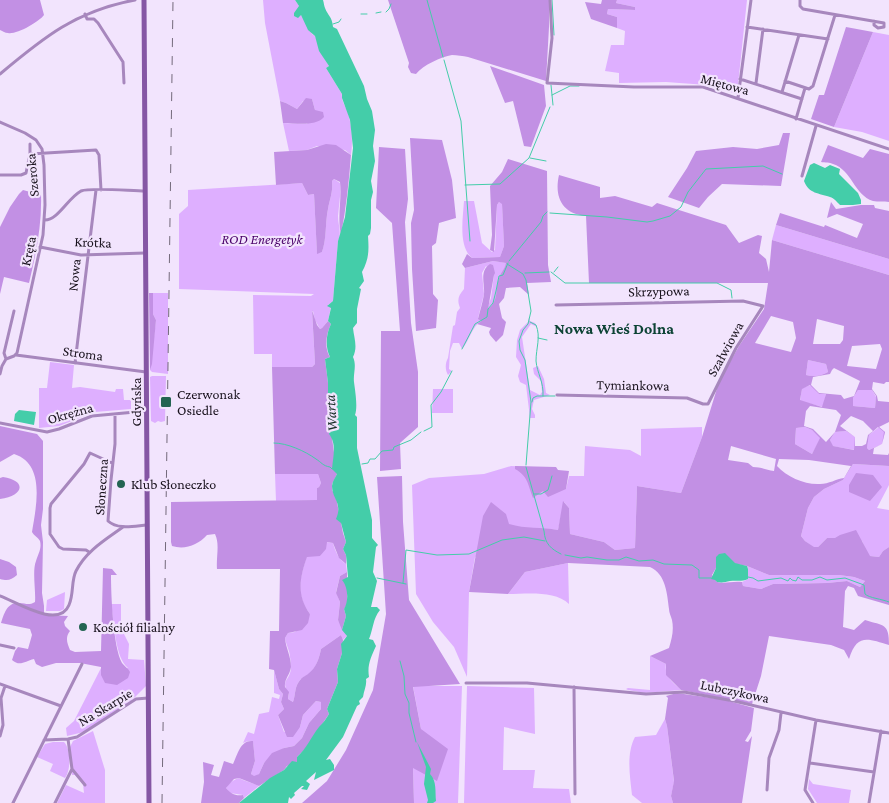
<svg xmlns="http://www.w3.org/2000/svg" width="889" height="803" font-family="'Crimson Pro',serif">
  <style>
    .green { fill: #deafff }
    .forest { fill: #c290e4; fill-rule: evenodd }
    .water { fill: #44cda9 }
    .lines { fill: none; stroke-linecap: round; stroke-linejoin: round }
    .stream { stroke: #44cda9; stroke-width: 1 }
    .minor { stroke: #a787bd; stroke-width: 3 }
    .secondary { stroke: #8556a4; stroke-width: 5 }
    .rail { stroke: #746a7b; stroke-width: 1; stroke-dasharray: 9 9; stroke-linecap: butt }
    .poi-dot { fill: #246452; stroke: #f2e4fd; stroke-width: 2 }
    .labels { text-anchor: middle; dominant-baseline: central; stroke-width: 4.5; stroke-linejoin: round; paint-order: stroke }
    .street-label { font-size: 14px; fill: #19121d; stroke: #f2e4fd }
    .park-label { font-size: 14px; font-style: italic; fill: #4a006a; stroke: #f2e4fd }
    .poi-label { font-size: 14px; fill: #19121d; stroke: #f2e4fd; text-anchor: start }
    .water-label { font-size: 15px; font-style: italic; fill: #193029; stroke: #f2e4fd }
    .quarter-label { font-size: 16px; font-weight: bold; fill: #0d4335; stroke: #f2e4fd }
  </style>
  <rect width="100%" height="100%" fill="#f2e4fd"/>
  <path class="green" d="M 263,0 L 295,0 L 299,6 L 301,15 L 312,34 L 315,36 L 323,56 L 329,66 L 326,68 L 342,94 C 341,101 346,107 348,113 C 352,126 353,142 351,155 L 345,150 L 317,146 L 307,150 L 289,151 L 283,123 L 307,124 L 315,110 L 312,99 L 303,101 L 297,109 L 286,103 L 280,101 L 265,23 Z
    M 617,0 L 747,0 L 737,94 L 707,85 L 666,82 L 619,83 L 619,73 L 605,71 L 611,45 L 624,45 L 625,31 L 617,28 L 617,17 L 607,14 L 608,9 L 635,10 L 635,7 L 616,3 Z
    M 873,32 L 889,35 L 889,141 L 862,132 L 834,127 Z
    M 334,179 L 340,183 C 341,194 339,205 338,216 C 338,225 342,233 338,241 L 333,301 L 328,305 L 331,307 L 328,321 L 322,328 L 320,329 L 315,320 L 313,311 L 312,311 L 315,364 L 312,367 L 272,367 L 272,354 L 254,354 L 253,295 L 311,296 L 314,294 L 179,289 L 179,214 L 188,206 L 188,190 L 302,183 L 308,195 L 314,194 L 317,253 L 322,252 C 327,237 325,223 328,209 C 330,198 333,193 332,181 Z
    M 464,201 L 474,201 L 482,243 L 492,252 L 495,250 L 497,205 L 499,202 L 502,203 L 504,246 L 500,257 L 472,258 C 458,246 463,218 464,201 Z
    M 776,225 L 889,259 L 889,275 L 772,240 Z
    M 493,261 L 507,263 L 498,280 L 498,288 L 494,305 L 487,309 L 491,298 L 494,275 L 486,266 L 482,273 L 484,294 L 478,318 L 481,321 C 471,328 470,340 462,349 L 459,343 L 453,343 L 450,351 L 449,369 L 452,371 L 448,375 C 445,370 445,363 448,358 L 453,326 L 455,325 L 457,312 L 460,308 C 457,300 458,296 464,289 L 465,268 Z
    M 153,293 L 168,293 L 168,374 L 152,372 L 150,370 L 156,320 L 153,314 Z
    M 529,317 L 530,321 L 535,323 L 537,327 L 531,324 L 522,337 L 530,390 L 540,395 L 542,392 L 541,381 L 534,374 L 533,368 L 538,366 L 544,379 L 546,393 L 550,395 L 534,400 L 532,409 L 535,415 L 535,418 L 530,418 L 526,385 L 520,382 L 518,376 L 521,365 L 516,357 L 517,340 L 520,330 L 528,322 Z
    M 808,360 L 826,364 L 828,372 C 821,376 814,377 806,375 Z
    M 50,362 L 74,365 L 72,388 L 80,387 L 115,392 L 116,389 L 123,389 L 124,400 L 131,400 L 131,409 L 95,412 L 59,426 L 39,428 L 39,388 L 47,388 Z
    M 152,376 L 166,376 L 165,421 L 161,422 L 158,421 L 155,423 L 151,421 L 150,377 Z
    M 811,385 L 819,394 L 826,394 L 823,407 L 800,401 L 802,388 Z
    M 433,389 L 453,389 L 453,413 L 432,413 Z
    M 858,390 L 872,390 L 876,397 L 875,408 L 853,406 L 853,398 Z
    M 702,427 L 702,437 L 681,493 L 637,486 L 635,548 L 615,550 L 604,542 L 570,534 L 569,508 L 564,502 L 558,530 L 549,529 L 475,557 L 469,592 L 467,677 L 454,647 L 433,622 L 416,594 L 412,485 L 429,478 L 484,474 L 511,466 L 554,468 L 552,483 L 566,489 L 569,476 L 584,476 L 585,446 L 630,450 L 641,456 L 641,429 Z
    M 805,427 L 812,430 L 821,438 L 812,454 L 795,444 L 796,428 Z
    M 879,427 L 885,432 L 882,444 L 869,450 L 867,448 L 869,435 Z
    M 846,431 L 855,437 L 855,450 L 832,446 L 830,440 L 835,432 Z
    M 853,464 L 889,466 L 889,485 L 877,508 L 889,510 L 889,547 L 883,551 L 879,557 L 869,556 L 862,541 L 827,538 L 818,547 L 813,547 L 805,541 L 801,536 L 808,508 L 814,497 L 824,489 L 843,480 Z
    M 275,474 L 318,474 L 321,483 L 319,487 L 317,488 L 317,500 L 276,501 Z
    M 326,542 L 333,543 C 335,551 339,560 346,564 L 347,572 L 340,576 L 336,592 L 340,602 L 338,620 L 347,636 L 343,640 L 341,635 L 321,649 C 319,659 316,668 308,675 C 307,675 302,678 301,679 C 294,686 296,694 293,702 L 288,699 L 289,694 C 280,680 289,682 291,669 C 291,666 291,661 290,657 C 290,651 286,645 285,638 L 288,633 L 295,632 L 310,614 C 295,595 300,577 307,556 L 320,556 Z
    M 568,563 L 569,604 C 555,590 526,594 508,594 L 525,572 Z
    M 747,566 L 769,575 L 839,575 L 854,577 L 865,581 L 860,587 L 847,581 L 827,583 L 773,584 L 761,589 L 743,586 L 742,582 L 748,579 L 748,569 Z
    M 65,592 L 64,609 L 60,611 L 46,611 L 47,600 Z
    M 111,604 L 121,604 L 121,628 L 129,644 L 128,659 L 144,660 L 146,686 L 133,699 L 84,732 L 67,736 L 66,728 L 74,721 L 101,668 L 128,668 C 115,658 114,621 111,604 Z
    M 650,656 L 666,664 C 664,677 673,682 681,690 L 645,693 L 628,690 L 626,689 L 628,688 L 650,690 Z
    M 274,670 L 279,689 L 283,694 L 281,702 L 284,709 L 278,715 L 284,732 L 300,727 L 303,715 L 316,701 L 321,702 L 321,709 L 309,723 L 302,738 L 294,746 L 284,748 L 264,763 L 259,774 L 254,777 L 251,774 L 255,761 L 253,742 L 248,741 L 243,743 L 248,732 L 254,734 L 259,714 L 269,712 L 272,697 L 279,699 L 280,695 L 274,693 Z
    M 413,686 L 462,686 L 458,803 L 414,803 L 413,767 L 437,780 L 421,729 Z
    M 467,686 L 534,688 L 535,734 L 504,727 L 503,770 L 535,770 L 533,788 L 569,789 L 571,803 L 464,803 Z
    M 665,719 L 667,726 L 674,782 L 671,796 L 673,803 L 642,803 L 632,795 C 630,776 626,754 635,737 L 656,735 Z
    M 93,731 L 105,770 L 105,803 L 57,803 L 66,785 L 84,793 L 83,784 L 75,775 L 72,775 L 70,747 L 73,741 Z
    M 53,742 L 64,742 C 71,749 71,770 65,778 L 50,771 L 53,764 L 37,757 L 45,744 Z
    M 239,778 C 245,782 252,782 259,786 L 244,798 L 243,795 L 230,793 L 226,788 C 229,783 233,780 239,778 Z
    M 809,779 L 813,784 L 851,790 L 849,803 L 817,803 L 808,789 Z"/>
  <path class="forest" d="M 0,0 L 40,0 L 44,15 C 39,22 16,35 8,33 C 5,33 3,31 0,30 Z
    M 388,0 L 549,0 L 549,27 L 546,81 L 468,57 C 463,56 457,55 452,55 C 441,57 423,65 416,74 L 411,73 L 408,67 L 409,63 Z
    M 602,0 L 617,0 L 616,3 L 635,7 L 635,10 L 608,9 L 607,14 L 617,17 L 617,28 L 591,19 L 585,2 L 601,4 Z
    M 846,27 L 873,32 L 834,127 L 811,119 L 819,95 L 824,95 Z
    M 490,66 L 544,85 L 546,106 L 531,147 L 524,146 L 513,101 L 505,103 Z
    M 306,98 L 312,99 L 315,110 L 323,112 L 324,117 C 315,127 296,123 283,123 L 280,101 L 286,103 L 297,109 Z
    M 783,133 L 790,133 L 781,186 L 722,184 L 708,197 L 699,208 L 668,197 L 687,168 L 696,151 L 733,147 L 757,149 L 779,145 Z
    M 410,138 L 442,140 L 452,180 L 456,218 L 439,223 L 436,243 L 432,246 L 433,294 L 438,300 L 436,328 L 416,331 L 412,269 L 411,223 L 414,210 Z
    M 326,144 L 336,145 L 351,155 C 349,182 346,208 341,235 C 337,217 342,200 340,182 L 334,179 L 332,181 C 333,193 330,198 328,209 C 325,223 327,238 322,252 L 317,254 L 314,194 L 308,195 L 302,183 L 276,185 L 274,152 L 307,150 Z
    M 828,145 L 863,158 L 870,149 L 889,154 L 889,202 C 884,201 878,202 873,201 C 854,195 852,170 833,164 C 830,162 825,163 821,162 Z
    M 379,147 L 405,149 L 408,199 L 405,222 L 411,323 L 418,372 L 418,427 L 400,443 L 401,469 L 380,471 L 381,331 L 400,331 L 392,223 L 376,208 Z
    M 508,159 L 547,171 L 548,265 L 551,282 L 527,283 L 529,295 L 520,287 L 506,288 L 504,298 L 499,304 L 502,318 L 506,322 L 503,335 L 496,342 L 490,335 L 489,332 L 491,328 L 477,324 L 481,321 L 478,319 C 480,311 483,301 484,294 C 485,284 479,271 490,264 L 493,265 L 495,273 L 494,275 L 488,309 C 499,301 495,289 499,278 C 501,272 505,269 506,263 L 493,261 L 465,268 L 462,264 L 467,254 L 472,258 L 500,257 L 504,246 L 502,204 L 499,202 L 497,205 L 494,252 L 490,250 L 492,235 L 490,186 L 502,172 Z
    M 559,175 L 600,187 L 600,198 L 615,196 L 652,207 L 657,203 L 726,225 L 739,243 L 758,235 L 762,236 L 759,253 L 766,259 L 769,272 L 772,240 L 889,275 L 889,382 L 886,382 L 884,384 L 873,382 L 872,389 L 877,396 L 878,401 L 889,402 L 889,422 L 879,427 L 885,432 L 882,444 L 874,448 L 873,454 L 888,455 L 889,453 L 889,466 L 853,464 L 843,480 L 824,489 L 814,497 L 808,508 L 801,536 L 805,541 L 814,547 L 818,547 L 827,538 L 835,538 L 840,535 L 856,530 L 870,556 L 879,557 L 883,551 L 889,547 L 889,605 L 858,596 L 854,588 L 848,586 L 845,591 L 843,627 L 854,630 L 865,620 C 884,626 889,623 889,645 C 868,639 857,633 849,659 L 844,650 L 831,645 L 769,636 L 761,676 L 752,704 L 681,690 L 666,675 L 666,664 L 650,656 L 669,648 C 672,638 674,630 672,620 C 671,616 669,613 669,609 C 667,594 666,574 650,567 L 568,563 L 525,572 L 508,594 L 469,592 L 483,516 L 491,502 L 506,514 L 509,524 C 526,529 541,527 558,530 L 563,501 L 569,508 L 570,534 L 604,542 L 615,550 L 635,548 L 637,486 L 681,493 L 702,437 L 719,382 L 739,346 L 764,309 L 768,283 L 589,283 L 586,216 C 562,214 554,197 559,175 ZM 771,316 L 793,322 L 796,338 L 791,352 L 755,343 ZM 817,319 L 844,326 L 843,340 L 840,344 L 813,344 ZM 880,344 L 882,349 L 876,369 L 847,366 L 852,346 ZM 808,360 L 826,364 L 828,372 C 821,376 814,377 806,375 ZM 834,368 L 860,381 L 854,396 L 844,399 L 841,395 L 819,393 L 811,385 L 813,377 L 830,374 L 832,370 ZM 810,385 L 819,394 L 826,394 L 822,407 L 800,400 L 802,389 ZM 858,390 L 872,390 L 876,396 L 875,408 L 853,406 L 853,398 ZM 810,406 L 836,410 L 841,415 L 835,432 L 826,442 L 813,429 L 804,426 L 806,411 ZM 851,416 L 863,421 L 873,431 L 868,435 L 866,444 L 862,446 L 855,446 L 855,437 L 840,426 ZM 805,427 L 812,430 L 820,438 L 812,454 L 795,444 L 796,428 ZM 878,427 L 884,432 L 882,444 L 869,450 L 867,448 L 869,435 ZM 846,431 L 855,437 L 854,450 L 833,446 L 830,440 L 835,432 ZM 731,446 L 776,459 L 774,471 C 766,470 761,467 753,467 L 748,463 L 728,460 ZM 779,459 L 809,460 L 851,466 L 844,478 C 836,479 829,484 820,484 C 805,485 787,477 777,466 ZM 716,560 L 747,566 L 769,575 L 839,575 L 854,577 L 865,581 L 860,587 L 847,581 L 827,583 L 773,584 L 761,589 L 743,586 L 742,582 C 732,581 725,584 717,582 L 712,575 L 716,568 Z
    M 23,190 L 41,195 C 42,225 36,254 29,283 L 4,277 L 0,294 L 0,227 L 10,207 L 19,194 Z
    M 831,202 L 836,209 L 861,205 L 874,205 L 875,208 L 889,211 L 889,259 L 776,225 L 780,213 L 824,227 L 825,225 L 857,238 L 863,224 L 837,214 L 827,218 Z
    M 149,293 L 153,293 L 153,314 L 156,320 L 152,364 L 150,370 Z
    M 312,310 L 317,325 L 320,329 L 322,328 L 328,321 L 331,324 C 326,334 324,348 330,357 L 325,359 L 328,383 L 328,409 L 337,474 L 332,484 L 332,490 L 336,497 L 343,533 L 346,542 L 343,549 L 346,555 L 346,564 L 339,558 L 333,543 L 327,542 L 326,549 L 320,556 L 307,557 C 300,577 296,595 310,614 L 308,623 L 302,630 L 288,633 L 285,638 C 286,649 291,656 291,667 C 290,675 284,679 285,687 L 289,692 L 288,699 L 293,702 C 296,694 294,686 301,679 C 301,678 307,675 308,674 C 316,668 319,659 321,649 L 341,635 L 343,640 L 342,653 L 337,669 L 338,682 L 327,709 L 329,714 L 306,748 L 297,757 L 297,763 L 287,766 L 284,770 L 259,786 L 239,778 L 234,779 L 226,788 C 231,794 235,796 243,795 L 244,798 L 239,803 L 201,803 L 204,782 L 203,762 L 214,765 L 211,775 L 219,777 L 224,761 L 233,764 C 238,754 240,740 253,741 L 255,761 L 251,774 L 254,776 L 259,774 L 264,763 L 272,753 L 284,748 L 294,746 L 302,738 L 309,723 L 321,709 L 321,702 L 316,701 L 303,715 L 300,727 L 293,737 L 287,737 L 278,715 L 284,709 L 281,702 L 283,694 L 279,689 L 274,670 L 269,669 L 270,631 L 279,631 L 280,569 L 217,569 C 216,557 220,544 215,534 L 207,535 C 198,545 185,550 172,546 L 171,542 L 171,502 L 317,500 L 317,488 L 319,487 L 321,483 L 318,474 L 275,474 L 272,367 L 312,367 L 315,364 Z
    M 0,426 L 37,434 L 43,441 L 43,509 L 41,525 L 43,542 L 42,593 L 44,606 L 44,615 L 68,616 L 64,622 L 65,626 L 70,631 C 65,637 67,643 70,650 L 75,652 L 101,651 L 103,568 L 112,569 L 117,575 L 111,575 C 111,594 113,647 122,663 C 124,666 128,668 130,672 L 128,678 L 117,685 L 105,683 L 101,675 L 101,667 L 80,663 L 56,663 L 42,667 L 36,664 L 34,659 C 25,661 20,667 12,660 L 15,651 L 18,647 L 28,649 L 32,635 L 30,629 L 1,623 C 4,614 7,602 19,603 C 26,603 28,606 35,602 C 36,591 32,571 36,561 C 38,554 42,549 40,541 C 38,537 34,536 32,532 C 36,507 46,464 14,454 L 0,462 Z
    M 515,466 L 556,467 L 558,470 L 569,471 L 566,489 L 548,497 L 543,491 L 533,498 C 528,485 528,476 515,469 Z
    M 856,473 L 873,475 L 882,487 L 870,501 L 849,492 L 849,485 Z
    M 402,476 L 403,522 L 409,600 L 460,684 L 413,687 L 421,729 L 448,749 L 437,781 L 413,768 L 414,803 L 302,803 L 327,781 L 346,750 L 373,690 L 386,614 L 377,477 Z
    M 3,477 C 28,481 23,496 0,499 L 0,478 Z
    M 0,559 L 9,562 L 16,567 L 17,575 C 11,580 8,581 0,579 Z
    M 347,572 L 347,605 L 344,609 L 346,616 L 342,630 L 338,620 L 340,602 L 336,593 L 340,576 Z
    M 677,693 L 725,700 L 754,708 L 751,731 L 745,741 L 748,742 L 752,736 L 742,803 L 673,803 L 671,796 L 674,781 L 667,726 L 665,719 L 668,698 L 666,696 Z"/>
  <path class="water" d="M 295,0 L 323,0 C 324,3 324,6 325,8 C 328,16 332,16 333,27 L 337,29 L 364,86 L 367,99 L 372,111 L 375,130 L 373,146 L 375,161 L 371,181 L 373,192 L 371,200 L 371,228 L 370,234 L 368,236 C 369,251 369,259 362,272 L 364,281 L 359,288 L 361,289 L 357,309 L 357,323 L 353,328 C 354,338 358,347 353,357 C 357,366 353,373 354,382 C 355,390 358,407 355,415 L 357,417 L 357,448 L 372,520 L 372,538 L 378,545 L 376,547 L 373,572 L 377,581 L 371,607 L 377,607 L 380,610 C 373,618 373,630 369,639 L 373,640 L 376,646 C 371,657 367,665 369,677 L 366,679 C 367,685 364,690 363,697 L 359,701 L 360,704 L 357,706 L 343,737 L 326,760 L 330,759 L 334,765 L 334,770 L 314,780 L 316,772 L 306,781 L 310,784 L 307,790 L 301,789 L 304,786 L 302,786 L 294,793 L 295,795 L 291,799 L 289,797 L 288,803 L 239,803 L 270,778 L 284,770 L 292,761 L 297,762 L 297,757 C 307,748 311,737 319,727 C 323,723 326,719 329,714 L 327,709 L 338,682 L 337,669 L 342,653 L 341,644 L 347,636 L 342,630 L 346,616 L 344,609 C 349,601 348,587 342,580 L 348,577 L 346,555 L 343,549 L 346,542 L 341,523 L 336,519 C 343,503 332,499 332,486 C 332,482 335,478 337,474 L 332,469 C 333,457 337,444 329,434 L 331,428 L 329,425 L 331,422 L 328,409 L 328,383 L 325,359 L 330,357 C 325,347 326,334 331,324 L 328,321 L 331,308 L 327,306 L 333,301 L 338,241 L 345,217 L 353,148 L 350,120 L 342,98 L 342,94 L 326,68 L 329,66 L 319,51 L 315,36 L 308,30 L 301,15 L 298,18 L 294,16 L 294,13 L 299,6 Z
    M 814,163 L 825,168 L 830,165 L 840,169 L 839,174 L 858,193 L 861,200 L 861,204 L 853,205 L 840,205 C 837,202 834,198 830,197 C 819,193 809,194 804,181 L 810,165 Z
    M 19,410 L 36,412 L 34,425 L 14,421 L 15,414 Z
    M 725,553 L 735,563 L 747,566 L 748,569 L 748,579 C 741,582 737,580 730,581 C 725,582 723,583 717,582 L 715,580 L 711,579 L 716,568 L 716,557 L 719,554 Z
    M 417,742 L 431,769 L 430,774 C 437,781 435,792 436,801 L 433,803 L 427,803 L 428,800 L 424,784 L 426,767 Z"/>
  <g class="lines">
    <path class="stream" d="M 427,0 L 443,57
      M 552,0 L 554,35
      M 386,12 L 389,9 L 391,4
      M 376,13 L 381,12
      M 361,14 L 367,14
      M 333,24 L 339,22 L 341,19
      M 444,60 L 461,121 L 470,241
      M 551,85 L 553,105
      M 552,95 L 570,86 L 579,86
      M 530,158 L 546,161
      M 465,185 L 500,184 L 529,158 L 550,107
      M 550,213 L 607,217 L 647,222 L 653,221 L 670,216 L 681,207 L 688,192 L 706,169 L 763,166 L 782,174
      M 509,261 L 541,222 L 543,216 L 547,212
      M 507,264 L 523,274 L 526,280 L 531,311 L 528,324 L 523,330 L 519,341 L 520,350 L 525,360 L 531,402 L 526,465
      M 551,272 L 565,283 L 717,283 L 731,290 L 732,298
      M 554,272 L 558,267
      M 525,273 L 549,272
      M 530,322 L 536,325 C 541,337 536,348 536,361 C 537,373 544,382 543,396
      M 538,338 L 547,340
      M 462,349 L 475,324 L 487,317 L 488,309 L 493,303 L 496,291 L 499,276 L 503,275 L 508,263
      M 532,402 L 533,398 L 537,396 L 555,396
      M 424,431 L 432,427 L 431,405 L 441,392 L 452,371
      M 274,443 C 287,443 305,451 316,459 C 321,462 323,466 330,467 L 332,469
      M 362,464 L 368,463 L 370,459 L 375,459 L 382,451 L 393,450 L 394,447 L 411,440 L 421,432
      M 526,467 L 544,531 C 545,544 551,549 561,554
      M 534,494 L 541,494 L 548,490 L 552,476
      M 565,555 L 581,558 L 587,557 L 607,560 L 619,560 L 626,557 L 639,561 L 653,560 L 664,564 L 692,565 L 699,570 L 699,578 L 711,578
      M 748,577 L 753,578 L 758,581 L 781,578 L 788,581 L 790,578 L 792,580 L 796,581 L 798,577 L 802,580 L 812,580 L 820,577 L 827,580 L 845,578 L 864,585 L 865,594 C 869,598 882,599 889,602
      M 377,578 L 406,584
      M 403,583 L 406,550 L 437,555 L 469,554 L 502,540 L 524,537 L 545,541
      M 400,661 L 404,676 L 405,694 L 409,703 L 409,713 L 416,742"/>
    <path class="minor" d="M 550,0 L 552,38 L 547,83 L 634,87 L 703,87 L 889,149
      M 800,0 L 800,6 L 803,9 L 884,23 L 884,27 L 878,28 L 874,25 L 874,21
      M 85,14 L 87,19 L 94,19 L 98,23 L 123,62 L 124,83
      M 747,27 L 828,39
      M 0,74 C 44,37 76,11 135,0
      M 740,79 L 802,99
      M 785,81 L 809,89 L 813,86 L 835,15
      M 756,83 L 763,29
      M 782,92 L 799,35
      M 738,98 L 751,0
      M 796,119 L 805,88
      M 0,122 L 25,133 L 36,140 L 42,149 L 44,165 L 45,205 L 43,235 L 17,353 L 14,356 L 6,359
      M 30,154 L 96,150 L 99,155 L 101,190
      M 0,175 L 21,175 L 26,173 L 30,154 L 30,144
      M 802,176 L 816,126
      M 45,220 C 58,220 68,198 81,191 C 91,187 131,191 145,191
      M 40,247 L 81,255 L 145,253
      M 556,305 L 743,301 L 763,306 L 736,348 L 708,404 L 703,404 L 687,398 L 557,395
      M 16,355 L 146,372
      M 6,359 L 4,353 L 14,311
      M 75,363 L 96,190
      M 0,374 L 2,366 L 6,359
      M 115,414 L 115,444 L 111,480 L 108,521 C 118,530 134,526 147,525
      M 0,423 L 47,432 L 59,429 L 92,416 L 146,411
      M 89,552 L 86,550 L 63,549 L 59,547 L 50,534 L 50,508 L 51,504 L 84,464 L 90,453 L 112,463
      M 0,596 C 15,601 59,630 69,605 C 74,594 71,581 76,571 C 86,551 105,540 123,527
      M 0,645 L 14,648
      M 466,683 L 527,683 L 646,694 L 684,692 L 734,701 L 816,720 L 889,733
      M 0,684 L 61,706
      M 574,687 L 575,794
      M 0,736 L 3,725 L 1,698 L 5,686
      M 68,739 L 72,769 L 85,785
      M 44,740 L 68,739 L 77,737 L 136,699 L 148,698
      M 810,763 L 874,772
      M 767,790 L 769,758 L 779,730 L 781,713
      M 13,803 L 82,664
      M 55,803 L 72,769
      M 813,803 L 805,790 L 816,720
      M 869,803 L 881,731"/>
    <path class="secondary" d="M 144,0 L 149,803"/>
    <path class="rail" d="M 162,803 L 173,0"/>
  </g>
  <g class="poi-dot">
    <rect x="160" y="396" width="12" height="12" rx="2.5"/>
    <circle cx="121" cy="484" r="5"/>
    <circle cx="83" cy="627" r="5"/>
  </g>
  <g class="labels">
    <g class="street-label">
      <text transform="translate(725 84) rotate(15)">Miętowa</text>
      <text transform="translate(32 175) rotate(-95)">Szeroka</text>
      <text transform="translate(93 242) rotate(2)">Krótka</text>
      <text transform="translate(28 251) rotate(-78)">Kręta</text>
      <text transform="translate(74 275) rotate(-84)">Nowa</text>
      <text transform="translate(659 291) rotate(-1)">Skrzypowa</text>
      <text transform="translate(725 349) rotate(-61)">Szałwiowa</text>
      <text transform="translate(83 353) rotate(8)">Stroma</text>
      <text transform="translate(633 385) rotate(1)">Tymiankowa</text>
      <text transform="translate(136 402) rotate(-90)">Gdyńska</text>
      <text transform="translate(70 413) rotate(-16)">Okrężna</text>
      <text transform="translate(101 487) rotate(-86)">Słoneczna</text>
      <text transform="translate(735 691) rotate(12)">Lubczykowa</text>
      <text transform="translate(105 707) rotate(-31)">Na Skarpie</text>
    </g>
    <g class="park-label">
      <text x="262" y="239">ROD Energetyk</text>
    </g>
    <g class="poi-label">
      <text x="177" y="394">Czerwonak<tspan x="177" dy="16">Osiedle</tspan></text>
      <text x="131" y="484">Klub Słoneczko</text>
      <text x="93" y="627">Kościół filialny</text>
    </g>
    <g class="water-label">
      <text transform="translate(331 413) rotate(-94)">Warta</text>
    </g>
    <g class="quarter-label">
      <text x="614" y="328">Nowa Wieś Dolna</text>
    </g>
  </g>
</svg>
